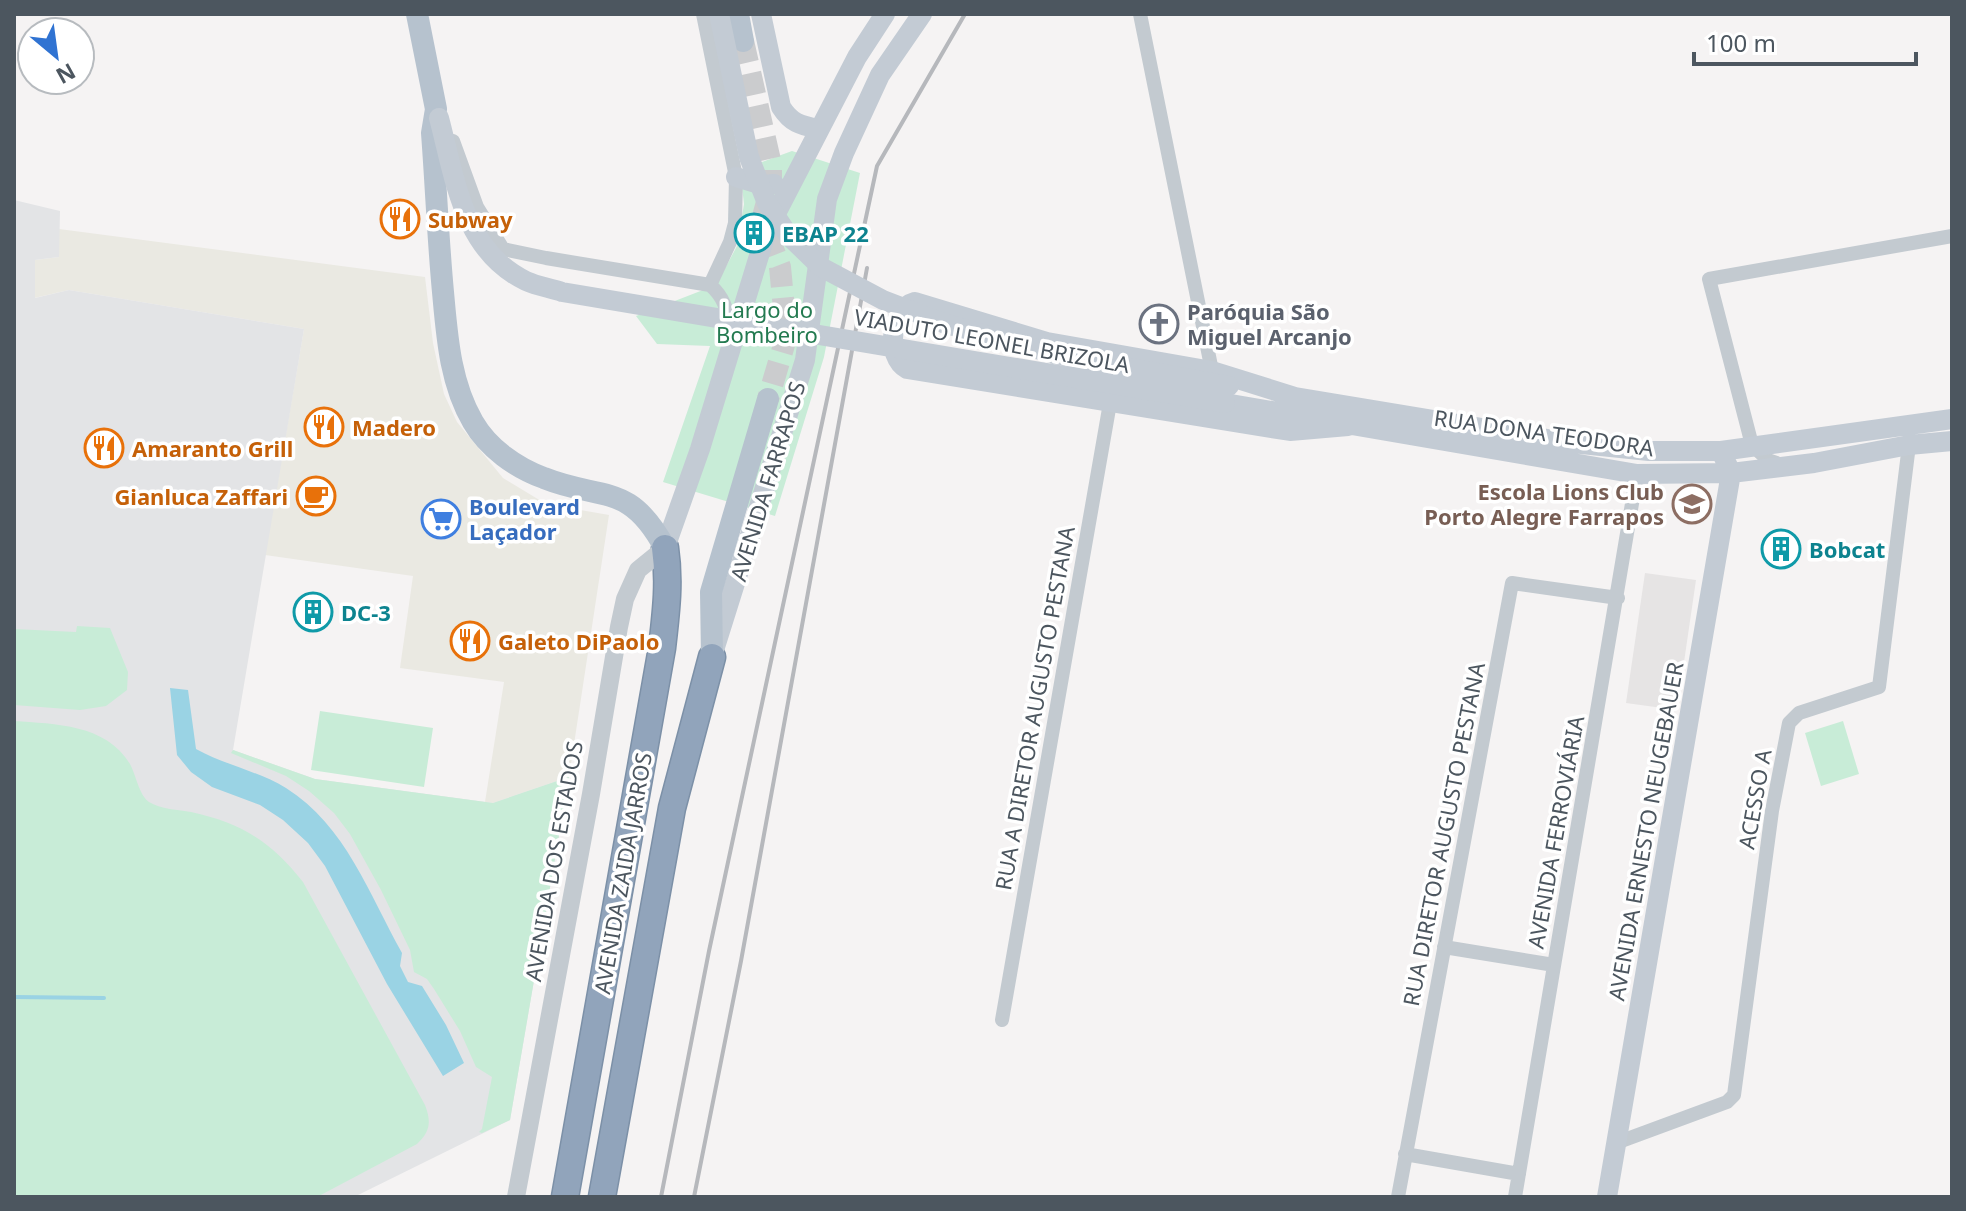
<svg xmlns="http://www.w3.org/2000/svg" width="1966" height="1211" font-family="'Noto Sans',sans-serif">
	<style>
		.commercial { fill: #eae9e2 }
		.education { fill: #e6e4e4 }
		.airport { fill: #e3e4e6 }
		.green { fill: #c8ecd7 }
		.water { fill: #9ad3e4 }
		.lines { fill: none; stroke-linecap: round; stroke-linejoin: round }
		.stream { stroke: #9ad3e4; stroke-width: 4 }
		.primary-tunnel { stroke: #cbccce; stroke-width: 22; stroke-dasharray: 22 11; stroke-linecap: butt }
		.motorway-casing { stroke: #7c90a7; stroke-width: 29 }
		.minor { stroke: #c3cad0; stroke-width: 14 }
		.tertiary { stroke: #c3cad0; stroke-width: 18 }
		.secondary { stroke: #c3cbd4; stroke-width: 20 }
		.primary { stroke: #b6c2ce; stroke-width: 22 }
		.motorway { stroke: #91a4bb; stroke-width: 26 }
		.rail { stroke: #b6b8bc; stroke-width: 4 }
		.secondary-bridge { stroke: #c3cbd4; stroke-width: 20 }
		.labels { text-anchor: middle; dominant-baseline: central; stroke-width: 7; stroke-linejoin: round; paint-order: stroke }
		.food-label { font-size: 22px; font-weight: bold; fill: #c56008; stroke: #fff; text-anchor: start }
		.culture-label { font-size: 22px; font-weight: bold; fill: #0d838f; stroke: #fff; text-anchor: start }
		.park-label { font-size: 22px; fill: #237a50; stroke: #fff }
		.worship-label { font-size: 22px; font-weight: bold; fill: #5b616d; stroke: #fff; text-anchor: start }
		.street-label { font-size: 22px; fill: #4c565f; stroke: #fff }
		.education-label { font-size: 22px; font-weight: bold; fill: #785e54; stroke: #fff; text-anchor: end }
		.shop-label { font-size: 22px; font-weight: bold; fill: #366cbe; stroke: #fff; text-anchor: start }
	</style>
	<rect width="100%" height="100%" fill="#f5f3f3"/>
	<!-- commercial -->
	<path class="commercial" d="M59,229l366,48 8,66 11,51 13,28 46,56 43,26 63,11 -40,262 -76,26 -8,-1 19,-120 -104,-14 13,-92 -148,-21 39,-226 -235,-39 -35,8 1,-38 24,-3z"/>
	<!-- education -->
	<path class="education" d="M1645,573l51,7 -19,130 -51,-7z"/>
	<!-- airport -->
	<path class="airport" d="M14,200l46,11 -1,46 -24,3v38l34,-8 235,39 -71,421 82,29 178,24 76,-26 -59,343 -156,77h-340z"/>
	<!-- green -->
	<path class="green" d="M792,151l68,22 -36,184 -49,159 -112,-34 47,-136 -53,-2 -21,-28 80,-31 21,-39 7,-42 -4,-34z
		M77,626l33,2 18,44 -1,18 -21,16 -26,4 -66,-5v-76l62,3z
		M320,711l113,17 -9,59 -113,-17z
		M14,721c41,3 92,3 116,43 6,11 9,31 19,38 11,7 30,8 42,10 50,11 80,29 112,70l122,223c6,16 6,26 -8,39l-100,53h-303z
		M1843,721l16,53 -38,12 -16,-53z
		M233,750l82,29 178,24 76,-26 -59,343 -28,13 -3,-1 3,-3 10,-52 -16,-10 -16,-36 -26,-42 -7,-10 -13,-7 -4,-22 -29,-60 -31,-56 -16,-21 -25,-22 -23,-15 -55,-23z"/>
	<!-- water -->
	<path class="water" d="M170,688l18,2 8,59c29,16 62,22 90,39 60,38 83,106 116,165l-2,13 8,16 14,4 24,39 18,38 -21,13 -56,-92 -62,-118 -17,-23 -25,-23 -23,-15 -48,-18 -21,-15 -14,-17z"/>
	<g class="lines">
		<!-- stream -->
		<path class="stream" d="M14,997l90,1"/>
		<!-- primary-tunnel -->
		<path class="primary-tunnel" d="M743,41l28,124v23l-7,25v13l16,41 4,42v36l-16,54"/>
		<!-- motorway casing -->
		<g class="motorway-casing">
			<path id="motorway" d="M565,1197l97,-549c4,-35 8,-66 3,-100
				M602,1197l70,-389 40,-151"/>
		</g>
		<!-- minor -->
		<path class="minor" d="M703,14l33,163 -1,46 -5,19 -20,43
			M1140,14l72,357
			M453,141l24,66 26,42 43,9 164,27c14,12 17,24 20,43
			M1782,465l-14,-5 -16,-15 -43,-166 243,-43
			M1444,947l110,18
			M1002,1020l108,-617
			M1616,1143l111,-41 7,-7 38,-284 17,-88 10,-10 80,-26 30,-242
			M1405,1154l114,20
			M1398,1197l114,-614 106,15
			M1515,1197l122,-723"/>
		<!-- tertiary -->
		<path class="tertiary" d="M516,1197l75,-403 28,-167 6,-28 13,-29 27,-22"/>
		<!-- secondary -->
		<path class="secondary" d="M761,14l20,93c10,16 19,18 37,22
			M736,177l26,8 12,-1
			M1283,395l289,48 77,8h72l231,-32
			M1295,397l-83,-26 -165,-29 -132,-40c-25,7 -30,55 -8,67l383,62 58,-5
			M1225,403l412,71 94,-1 83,-10 95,-18 43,-4
			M665,548l35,-99 66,-216 91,-176 28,-43
			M715,647l90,-287 22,-161 17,-46 36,-78 42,-61
			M1607,1197l124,-724 -10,-22"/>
		<!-- primary -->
		<path class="primary" d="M417,14l19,95 -4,24c4,53 6,106 11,159 4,44 7,91 30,130 15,26 43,46 71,56 57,23 85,3 121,70
			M738,14l5,27
			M712,657l-1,-65 57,-193"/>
		<!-- motorway -->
		<use href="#motorway" class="motorway"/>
		<!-- rail -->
		<path class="rail" d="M661,1197l48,-246 168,-785 88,-152
			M694,1197l47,-236 126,-693"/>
		<!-- secondary-bridge -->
		<path class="secondary-bridge" d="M719,14l30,143 18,46 22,33 32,31 62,33 60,23 112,31 174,32
			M439,118c16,60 24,133 87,163 11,5 24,7 36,11l663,111"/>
	</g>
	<!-- icons -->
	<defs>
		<g id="restaurant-ring" transform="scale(2)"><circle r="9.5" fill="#fff" stroke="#e8710a" stroke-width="1.5"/><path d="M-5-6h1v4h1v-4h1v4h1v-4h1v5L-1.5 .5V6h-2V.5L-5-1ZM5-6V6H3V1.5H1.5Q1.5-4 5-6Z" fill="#e8710a"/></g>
		<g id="building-ring" transform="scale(2)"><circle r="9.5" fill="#fff" stroke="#0f9aa8" stroke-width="1.5"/><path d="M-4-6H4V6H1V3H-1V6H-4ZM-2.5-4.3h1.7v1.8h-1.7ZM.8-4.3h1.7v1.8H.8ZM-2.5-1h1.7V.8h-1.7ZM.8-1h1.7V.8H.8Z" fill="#0f9aa8"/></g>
		<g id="church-ring" transform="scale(2)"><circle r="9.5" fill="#fff" stroke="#6b7280" stroke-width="1.5"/><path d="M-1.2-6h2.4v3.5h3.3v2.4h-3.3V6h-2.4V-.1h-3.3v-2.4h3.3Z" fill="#6b7280"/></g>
		<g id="cafe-ring" transform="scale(2)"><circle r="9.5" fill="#fff" stroke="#e8710a" stroke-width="1.5"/><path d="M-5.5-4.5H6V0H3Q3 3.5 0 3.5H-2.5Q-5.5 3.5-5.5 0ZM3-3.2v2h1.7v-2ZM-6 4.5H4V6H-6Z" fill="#e8710a"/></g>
		<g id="school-ring" transform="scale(2)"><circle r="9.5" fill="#fff" stroke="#8d6e63" stroke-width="1.5"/><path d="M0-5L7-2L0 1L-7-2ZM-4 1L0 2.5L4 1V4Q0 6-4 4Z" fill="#8d6e63"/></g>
		<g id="supermarket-ring" transform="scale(2)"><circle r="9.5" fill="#fff" stroke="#3f7fe0" stroke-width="1.5"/><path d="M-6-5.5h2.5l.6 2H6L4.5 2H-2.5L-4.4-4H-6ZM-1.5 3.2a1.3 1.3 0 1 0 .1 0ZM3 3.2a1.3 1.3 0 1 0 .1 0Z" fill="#3f7fe0"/></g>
	</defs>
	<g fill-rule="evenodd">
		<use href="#restaurant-ring" x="400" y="219"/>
		<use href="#building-ring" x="754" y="233"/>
		<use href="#church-ring" x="1159" y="324"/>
		<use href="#restaurant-ring" x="324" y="427"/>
		<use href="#restaurant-ring" x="104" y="448"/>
		<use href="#cafe-ring" x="316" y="496"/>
		<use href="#school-ring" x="1692" y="504"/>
		<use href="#supermarket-ring" x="441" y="519"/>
		<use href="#building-ring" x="1781" y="549"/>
		<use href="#building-ring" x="313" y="612"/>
		<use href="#restaurant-ring" x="470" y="641"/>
	</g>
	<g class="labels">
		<!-- food labels -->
		<g class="food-label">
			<text x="428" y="219">Subway</text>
			<text x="352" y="427">Madero</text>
			<text x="132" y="448">Amaranto Grill</text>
			<text x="288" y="496" text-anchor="end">Gianluca Zaffari</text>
			<text x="498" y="641">Galeto DiPaolo</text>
		</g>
		<!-- culture labels -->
		<g class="culture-label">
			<text x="782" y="233">EBAP 22</text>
			<text x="1809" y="549">Bobcat</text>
			<text x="341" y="612">DC-3</text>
		</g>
		<!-- park labels -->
		<g class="park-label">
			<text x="767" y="309">Largo do<tspan x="767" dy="25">Bombeiro</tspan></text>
		</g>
		<!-- worship labels -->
		<g class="worship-label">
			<text x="1187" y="311">Paróquia São<tspan x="1187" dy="25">Miguel Arcanjo</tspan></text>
		</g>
		<!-- street labels -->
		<g class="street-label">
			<text transform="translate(992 340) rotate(10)">VIADUTO LEONEL BRIZOLA</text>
			<text transform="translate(1544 432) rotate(8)">RUA DONA TEODORA</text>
			<text transform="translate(767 481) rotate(-73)">AVENIDA FARRAPOS</text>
			<text transform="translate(1034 708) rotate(-80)">RUA A DIRETOR AUGUSTO PESTANA</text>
			<text transform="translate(1754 799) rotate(-80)">ACESSO A</text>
			<text transform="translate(1645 831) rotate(-80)">AVENIDA ERNESTO NEUGEBAUER</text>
			<text transform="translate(1555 832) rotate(-80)">AVENIDA FERROVIÁRIA</text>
			<text transform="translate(1443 834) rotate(-79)">RUA DIRETOR AUGUSTO PESTANA</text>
			<text transform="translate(553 861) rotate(-80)">AVENIDA DOS ESTADOS</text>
			<text transform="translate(622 873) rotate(-80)">AVENIDA ZAIDA JARROS</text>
		</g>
		<!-- education labels -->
		<g class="education-label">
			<text x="1664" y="491">Escola Lions Club<tspan x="1664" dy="25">Porto Alegre Farrapos</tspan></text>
		</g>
		<!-- shop labels -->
		<g class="shop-label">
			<text x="469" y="506">Boulevard<tspan x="469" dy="25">Laçador</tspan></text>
		</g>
	</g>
	<!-- border -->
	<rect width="1966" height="1211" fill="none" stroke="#4c565f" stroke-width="32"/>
	<!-- north arrow -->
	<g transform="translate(56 56) rotate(151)"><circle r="38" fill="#ffffff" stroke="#b7bbbf" stroke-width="2"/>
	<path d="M0-6L14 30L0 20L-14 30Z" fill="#3073d2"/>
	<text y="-12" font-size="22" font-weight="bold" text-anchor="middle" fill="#4c565f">N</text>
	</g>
	<!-- scale -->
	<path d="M1694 52v12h222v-12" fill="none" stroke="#4c565f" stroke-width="4"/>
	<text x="1706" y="52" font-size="24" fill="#4c565f" stroke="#ffffff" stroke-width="6" paint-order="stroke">100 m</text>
</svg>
